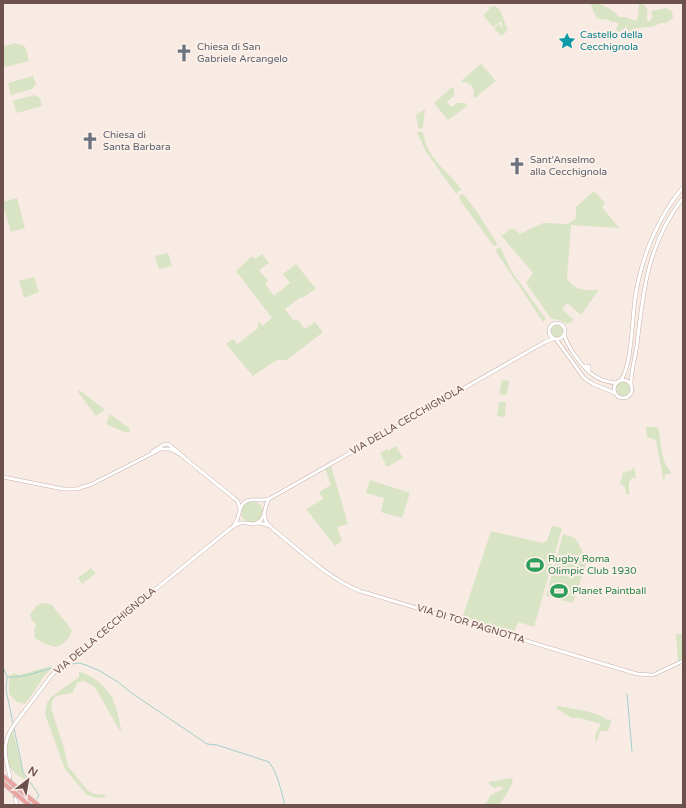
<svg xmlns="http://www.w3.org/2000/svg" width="686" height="808" font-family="'Varela Round',sans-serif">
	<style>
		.green { fill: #d8e4c4 }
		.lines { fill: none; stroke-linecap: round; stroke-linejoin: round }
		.stream { stroke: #a2cfcc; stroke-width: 1 }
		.minor-tunnel { stroke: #d5c4be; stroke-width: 3; stroke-dasharray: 3 1.5; stroke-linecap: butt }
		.minor-casing { stroke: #c7b2ac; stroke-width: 4 }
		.highway-casing { stroke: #d3cbca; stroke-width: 5 }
		.minor { stroke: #fff; stroke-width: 3 }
		.highway { stroke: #eba3a2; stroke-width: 4 }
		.labels { text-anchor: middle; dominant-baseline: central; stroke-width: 4; stroke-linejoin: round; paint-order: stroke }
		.culture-label { font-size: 10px; fill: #0d838f; stroke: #fcf0e8; text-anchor: start }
		.worship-label { font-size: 10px; fill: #5b616d; stroke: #fcf0e8; text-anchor: start }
		.street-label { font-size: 10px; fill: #6d514d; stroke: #fcf0e8 }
		.leisure-label { font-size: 10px; fill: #27864d; stroke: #fcf0e8; text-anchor: start }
	</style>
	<rect width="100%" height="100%" fill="#f8ebe3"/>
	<!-- green -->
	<path class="green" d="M590,3c12,0 21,5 29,14h6l11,4 2,-3 1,-15h3c8,7 5,9 5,18h3l3,-5 -2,-3 1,-2 14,-3 6,3 1,7 -7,5h-6c-6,5 -16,4 -23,5 -3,1 -6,3 -9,4l-1,-5 -8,5 -3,-2 2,-6 -2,-2h-4l-5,-3 -5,1 -6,-3z
		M495,6l5,4 8,21h-3l1,1 -5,4 -7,-8 5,-4 4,4 -2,-7 -8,6 -10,-12 7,-6 -1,-1 1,-1z
		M3,41l2,5 10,-3 9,3 2,3 3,12 -23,6v-1l-3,1z
		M481,64l15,17 -21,17 -2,-2c3,-8 -2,-14 -11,-14l-1,-1z
		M33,76l3,8 -4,5 -21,6 -3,-12z
		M452,87l2,1v8l-7,6 5,5 5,-4h8l2,3 -19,14 -14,-17z
		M34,95l6,3 2,8 -25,7 -4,-12z
		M425,109l-2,18 -3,2 -2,-2 -2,-12z
		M417,132h6c4,27 24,38 39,58l-3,1 -3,3 -31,-44z
		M594,191l11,12 -3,4 17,21 -48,-3 -4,53c7,13 17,12 31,12v1l-17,24 -14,-12 -5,6 12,11 -7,4 -7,-4 -8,-1 -2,-2 -24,-34 7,-10 -34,-40 4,2 7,-6h4l6,5 23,-11 25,1 8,-6v-11z
		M461,194l3,1 13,17 20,31 -1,3 -3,-1 -33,-45 -1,-4z
		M17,198l8,30 -14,4 -8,-26v-4z
		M500,247l12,25 34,47 -3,3 -48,-72z
		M168,253l4,13 -13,3 -4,-13z
		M262,254l7,9 -10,7 9,11 -3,3 9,12 16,-13 -7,-9 13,-10 20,25 -14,9 -1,-1 -16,12 9,12 3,-2 8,10 10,-7 8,10 -36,28h-9l-6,3 -19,13 -27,-32 7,-5 4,5 2,-1 19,-15v-7l4,5 10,-8 -36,-47 16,-15 3,3z
		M34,277l5,15 -15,6 -5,-17z
		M551 331a6 6 0 1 1 12 0a6 6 0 1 1-12 0Z
		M502,380l7,1 -2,14 -8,-1z
		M616 389a7 7 0 1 1 14 0a7 7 0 1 1-14 0Z
		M79,390l25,19v1l-8,6 -18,-24z
		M499,402h7l-1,15 -8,-1z
		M110,414l19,14 1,4h-6l-18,-8z
		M646,427h11l2,3c2,15 2,32 13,43l-5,1 -2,1 -1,8 -8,-43 -9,-3z
		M396,446l7,12 -16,9 -7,-14 7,-4 3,4 -1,-3z
		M331,466l17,58 -11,3 5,14 -7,5 -29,-37 17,-10 -4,-7 12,-7 -6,-16z
		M634,467l2,11h-4l-3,4v13l-3,-1 -1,-7 -5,-4 3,-10 9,-3z
		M370,480l40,13 -8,25 -21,-6 3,-14 -18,-5z
		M241 512a11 11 0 1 1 22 0a11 11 0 1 1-22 0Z
		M552,526l10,2 -28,99 -16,-5 -5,13 -51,-16 29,-88 52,12 4,-2z
		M563,534l12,4 7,12 4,14 -13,39 -27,-7z
		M91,568l5,5 -14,11 -4,-6z
		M42,603l9,1 21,26c-2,8 -9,16 -17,17 -2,0 -18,-7 -20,-9l-1,-8 2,-6 -4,-3 -2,-6 6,-9z
		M676,634h7v26l-3,1h-2z
		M51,666c-2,8 -5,7 -9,13 -5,9 -11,17 -17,25l-8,-2 -8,-8v-18l5,-3 5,2z
		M79,672c16,4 24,13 34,26 -1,3 1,5 3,9 3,8 3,17 6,25l-4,-4 -23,-41 -11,-6 -6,1 -6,11 -16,3 -4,5 -1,7 13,40 4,18 19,24 7,4 14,1 -6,3 -9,-1 -7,-3 -21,-25 -20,-55 2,-11 4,-6 28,-20z
		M559,706c17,4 34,4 49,14l4,-1 -4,12h-8l-4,12 -1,-8 6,-11 -22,-6h-7l-16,-10z
		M13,731l10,42 4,8c-4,-2 -11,-7 -15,-11 -7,-7 -7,-34 1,-39z
		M511,778l2,3 -5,11 -9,13h-15c4,-3 4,-6 6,-9 4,-4 10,-4 13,-8l-2,-2 -7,2 -5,-4v-2z"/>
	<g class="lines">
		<!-- stream -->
		<path class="stream" d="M65,665l14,-2 7,2 14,6 18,11 15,12 74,50 10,1 52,17c9,12 12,29 16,43
			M3,667l4,10 -1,13 7,33
			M7,677c16,2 34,-7 50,-10
			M627,694l5,57
			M14,728l9,44 16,23 -2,4"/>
		<!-- minor-tunnel -->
		<path class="minor-tunnel" d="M10,777l5,22"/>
		<!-- minor casing -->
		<g class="minor-casing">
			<path id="minor" d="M549 331a8 8 0 1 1 16 0a8 8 0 1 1-16 0Z
				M564,334c2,8 6,14 10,20 11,16 22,28 43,29
				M556,339l28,39 9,6 22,9
				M583,366h6v6
				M621,380c11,-16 11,-60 14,-81 6,-41 22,-80 48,-112
				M614 389a9 9 0 1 1 18 0a9 9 0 1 1-18 0Z
				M631,384c0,-13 4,-26 6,-39 6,-55 11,-102 46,-147
				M152,452l11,-7 5,-1 4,3 15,13 47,38 4,4 2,7
				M3,477l60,12h14l15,-5 69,-35h9l11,6
				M264,513l2,9 7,7c26,21 56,50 87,62l277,83 16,1 30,-14
				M257,523l7,1 4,2
				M234,525c7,-7 3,-23 16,-25 6,-1 12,1 19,-1l276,-157 8,-3
				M10,777c-5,-20 -9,-34 4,-52l37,-49 10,-10 170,-138c3,-2 6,-4 9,-5 8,-2 14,5 21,-3 5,-6 3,-14 8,-21
				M15,799l2,6"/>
		</g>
		<!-- highway casing -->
		<g class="highway-casing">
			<path id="highway" d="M3,776l35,29
				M3,783l26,22"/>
		</g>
		<!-- minor -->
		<use href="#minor" class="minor"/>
		<!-- highway -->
		<use href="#highway" class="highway"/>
	</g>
	<!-- icons -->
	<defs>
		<g id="sight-bare" transform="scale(1.38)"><path d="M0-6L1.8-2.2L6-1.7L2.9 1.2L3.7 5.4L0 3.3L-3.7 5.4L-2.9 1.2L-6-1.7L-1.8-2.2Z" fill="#0f9aa8" stroke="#fcf0e8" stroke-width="2.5" paint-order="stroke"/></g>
		<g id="church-bare" transform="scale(1.38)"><path d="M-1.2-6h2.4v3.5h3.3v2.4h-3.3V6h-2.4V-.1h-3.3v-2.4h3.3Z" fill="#6b7280" stroke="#fcf0e8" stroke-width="2.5" paint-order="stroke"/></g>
		<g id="stadium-bare" transform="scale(1.38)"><path d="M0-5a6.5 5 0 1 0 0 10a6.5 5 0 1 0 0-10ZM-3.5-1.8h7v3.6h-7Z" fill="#2e9e5b" stroke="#fcf0e8" stroke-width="2.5" paint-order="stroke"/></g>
	</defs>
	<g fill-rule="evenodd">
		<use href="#sight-bare" x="567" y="41"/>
		<use href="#church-bare" x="184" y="53"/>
		<use href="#church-bare" x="90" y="141"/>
		<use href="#church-bare" x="517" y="166"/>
		<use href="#stadium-bare" x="535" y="565"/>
		<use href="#stadium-bare" x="559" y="591"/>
	</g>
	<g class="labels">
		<!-- culture labels -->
		<g class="culture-label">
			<text x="580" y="35">Castello della<tspan x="580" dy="12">Cecchignola</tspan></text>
		</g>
		<!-- worship labels -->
		<g class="worship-label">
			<text x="197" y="47">Chiesa di San<tspan x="197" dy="12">Gabriele Arcangelo</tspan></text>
			<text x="103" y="135">Chiesa di<tspan x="103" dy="12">Santa Barbara</tspan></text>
			<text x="530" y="160">Sant’Anselmo<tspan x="530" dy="12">alla Cecchignola</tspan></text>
		</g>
		<!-- street labels -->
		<g class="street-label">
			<text transform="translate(407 420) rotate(-30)">VIA DELLA CECCHIGNOLA</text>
			<text transform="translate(471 624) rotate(17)">VIA DI TOR PAGNOTTA</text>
			<text transform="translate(105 631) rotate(-40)">VIA DELLA CECCHIGNOLA</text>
		</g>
		<!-- leisure labels -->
		<g class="leisure-label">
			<text x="548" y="559">Rugby Roma<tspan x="548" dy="12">Olimpic Club 1930</tspan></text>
			<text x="572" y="591">Planet Paintball</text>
		</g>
	</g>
	<!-- border -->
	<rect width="686" height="808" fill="none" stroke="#6d514d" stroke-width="8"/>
	<!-- north arrow -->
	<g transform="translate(28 780) rotate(31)" stroke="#fcf0e8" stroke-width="3" paint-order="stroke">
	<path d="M0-3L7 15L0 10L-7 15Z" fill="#6d514d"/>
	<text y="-6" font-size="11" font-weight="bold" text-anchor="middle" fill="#6d514d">N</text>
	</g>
</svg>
